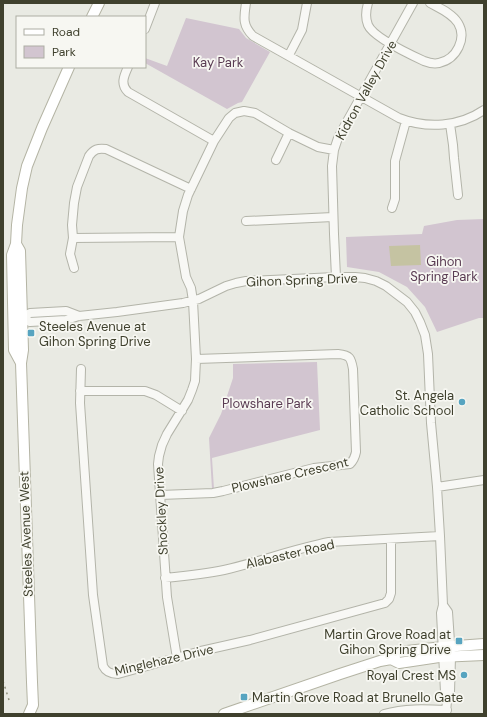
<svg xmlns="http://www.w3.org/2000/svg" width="487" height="717" font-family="'DM Sans',sans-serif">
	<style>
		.green { fill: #d2c5d0 }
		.water { fill: #c5c3a2 }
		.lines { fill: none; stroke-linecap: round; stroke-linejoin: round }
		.minor-casing { stroke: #b3b4a9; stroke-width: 10 }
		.major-casing { stroke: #b4b4a4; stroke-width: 12 }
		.minor { stroke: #f8f8f5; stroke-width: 8 }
		.major { stroke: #fff; stroke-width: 10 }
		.rail { stroke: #91917e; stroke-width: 1.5; stroke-dasharray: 2 4; stroke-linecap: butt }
		.poi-dot { fill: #57a4c0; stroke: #f7f7f2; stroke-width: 1.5 }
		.labels { text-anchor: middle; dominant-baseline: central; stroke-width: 3.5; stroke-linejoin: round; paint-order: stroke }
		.park-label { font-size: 13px; fill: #5a3c53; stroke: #f7f7f2 }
		.street-label { font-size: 13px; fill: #3f402d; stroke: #f7f7f2 }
		.poi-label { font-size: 13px; fill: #3f402d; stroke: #f7f7f2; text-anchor: end }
	</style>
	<rect width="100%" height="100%" fill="#e9eae3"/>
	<!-- green -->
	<path class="green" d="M186,18l53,11 7,9 24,14 -28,50 -4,1 -11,6 -82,-46v-5l22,8z
		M484,219v99h-5l-42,14 -12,-25 -18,-20 -28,-15 -32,-5 -1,-30 76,-3 2,-8 33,-6z
		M317,362l3,68 -108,28 2,31h-2l-3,-51 12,-24 12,-36v-14z"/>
	<!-- water -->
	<path class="water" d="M420,245l1,20 -30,1 -2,-20z"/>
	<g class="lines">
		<!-- minor casing -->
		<g class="minor-casing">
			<path id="minor" d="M246,3c-2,14 -4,22 7,33l146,82c28,11 60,9 85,-8
				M368,3c-2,7 -3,15 0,22 5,12 43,30 56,36 5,2 10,3 15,2 18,-4 28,-25 19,-40 -6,-10 -19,-15 -28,-20
				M145,29l10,-26
				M289,55l13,-25 5,-27
				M128,67c-4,9 -8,17 0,25l86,49
				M450,124l3,21 1,13 4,37
				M276,160l13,-27
				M392,208l3,-9v-38l11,-40
				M246,221l87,-4
				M73,238l106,-1
				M74,268l-4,-14 3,-16 -1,-13 2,-22 3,-16 12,-31c5,-7 9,-8 17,-7l85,40
				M336,277l-2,-43 -2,-68 2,-16 4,-12 7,-13 68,-122
				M18,317h4l8,5 36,-2 13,-4 38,-4 66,-9 16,-4 27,-13 10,-3 10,-2 90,-4h19l10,1 11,3 10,5 21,16 8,10 5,10 5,13 3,19 3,69 6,64 3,49 3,69 -2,8 4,79 2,8
				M22,317l8,-4 36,-2 13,5
				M81,369l-1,34 13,192 10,71c3,6 7,8 15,8l83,-23 49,-11 135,-37 4,-4 2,-6v-54
				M80,391h65l11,4 26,16
				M437,487l47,-7
				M160,495l53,-2 10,-2 91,-23 36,-4c4,-4 5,-7 6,-12l-3,-83c-2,-11 -3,-14 -15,-15l-142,5
				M165,578c20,-2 40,-4 59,-8 35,-8 70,-21 105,-28l111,-6
				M443,605l5,7 3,45 -1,35 -3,8 -1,14
				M177,658l-10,-61 -9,-133 1,-8 3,-11 5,-11 21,-34 4,-10 3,-9 1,-22 -3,-58 -2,-13 -5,-11 -7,-40 4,-26 5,-16 26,-54 15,-23 6,-5 9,-2 11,2 34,20 29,14 16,3
				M384,714c21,-6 41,-5 63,-4"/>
		</g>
		<!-- major casing -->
		<g class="major-casing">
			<path id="major" d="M92,17l7,-14
				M16,244l4,7 3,99 -2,13 11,319 1,23 -4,9
				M21,363l-7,-13 -2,-95 4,-11 1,-19 5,-37 5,-22 15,-38 27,-61
				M391,659l8,4 40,-6 45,-2
				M224,714l116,-40 40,-13 11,-2 7,-7 45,-5 41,-3"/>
		</g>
		<!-- minor -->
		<use href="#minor" class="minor"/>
		<!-- major -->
		<use href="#major" class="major"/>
		<!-- rail -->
		<path class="rail" d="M3,681l6,19"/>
	</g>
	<!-- markers -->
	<g class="poi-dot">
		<rect x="27" y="329" width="8" height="8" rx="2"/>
		<circle cx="462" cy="402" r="4"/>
		<rect x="455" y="637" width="8" height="8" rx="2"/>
		<circle cx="464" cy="675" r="4"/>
		<rect x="240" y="693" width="8" height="8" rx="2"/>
	</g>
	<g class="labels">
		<!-- park labels -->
		<g class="park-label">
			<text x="218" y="62">Kay Park</text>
			<text x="444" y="261">Gihon<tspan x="444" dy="15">Spring Park</tspan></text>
			<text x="267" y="403">Plowshare Park</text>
		</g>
		<!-- street labels -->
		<g class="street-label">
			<text transform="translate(366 90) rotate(-61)">Kidron Valley Drive</text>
			<text transform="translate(302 280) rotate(-2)">Gihon Spring Drive</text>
			<text transform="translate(290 475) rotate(-13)">Plowshare Crescent</text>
			<text transform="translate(161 511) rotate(-93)">Shockley Drive</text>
			<text transform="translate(26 534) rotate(-92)">Steeles Avenue West</text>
			<text transform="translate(290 554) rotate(-13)">Alabaster Road</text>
			<text transform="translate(164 660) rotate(-13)">Minglehaze Drive</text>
		</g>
		<!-- poi labels -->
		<g class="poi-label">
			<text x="39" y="326" text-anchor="start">Steeles Avenue at<tspan x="39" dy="15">Gihon Spring Drive</tspan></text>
			<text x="454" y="395">St. Angela<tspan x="454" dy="15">Catholic School</tspan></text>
			<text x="451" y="634">Martin Grove Road at<tspan x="451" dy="15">Gihon Spring Drive</tspan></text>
			<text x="456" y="675">Royal Crest MS</text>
			<text x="252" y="697" text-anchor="start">Martin Grove Road at Brunello Gate</text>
		</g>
	</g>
	<!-- border -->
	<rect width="487" height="717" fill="none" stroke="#3f402d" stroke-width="8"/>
	<!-- legend -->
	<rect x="16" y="16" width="130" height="52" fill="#f7f7f2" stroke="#adaea3"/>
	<rect x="24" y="29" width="20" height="6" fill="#ffffff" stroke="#adaea3"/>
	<text x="52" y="36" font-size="12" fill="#3f402d">Road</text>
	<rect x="24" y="46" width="20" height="12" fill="#d2c5d0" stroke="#adaea3"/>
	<text x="52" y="56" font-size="12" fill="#3f402d">Park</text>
</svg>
